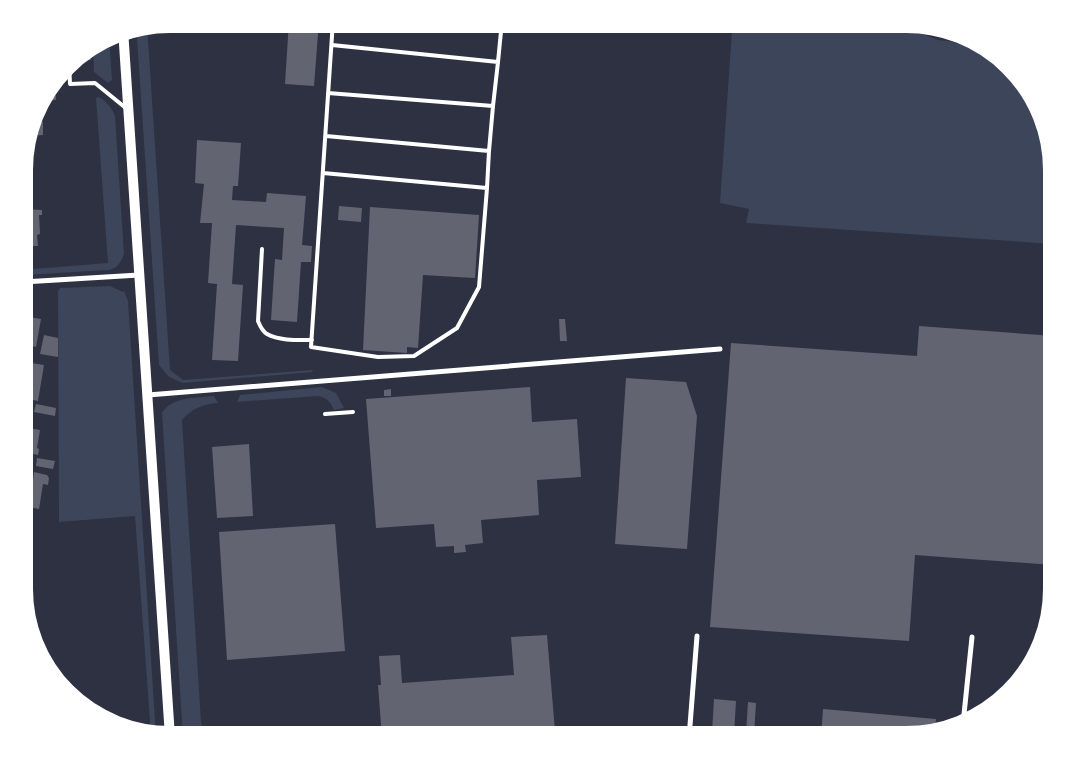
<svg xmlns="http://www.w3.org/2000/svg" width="1076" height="759" font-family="'Public Sans',sans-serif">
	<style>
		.green { fill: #3c4559 }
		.building { fill: #626471 }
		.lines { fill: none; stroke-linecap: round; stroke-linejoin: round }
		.path { stroke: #fff; stroke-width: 2.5 }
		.service { stroke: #fff; stroke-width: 4 }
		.minor { stroke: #fff; stroke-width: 5 }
		.secondary { stroke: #fff; stroke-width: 10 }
		.rim { fill: none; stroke: #fff; stroke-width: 6 }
	</style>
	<rect width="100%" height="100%" fill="#2d3142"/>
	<!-- green -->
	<path class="green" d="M689,21l201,1 48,18 46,5 13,7 42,52 15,56v84l-308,-21 3,-14 -29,-6 12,-172z
		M907,22c17,0 40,3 54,11l-37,-5z
		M147,25l23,345 13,10 130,-10 -1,2 -129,11 -14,-6 -10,-12 -22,-327 1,-12z
		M109,37l3,43 -4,3 -14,-11 -1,-26z
		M98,97c7,2 14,11 17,19l9,138c-3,8 -6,14 -15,16l-84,5v-4l8,-2 75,-6 -12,-165z
		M110,286l13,6 1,-1 4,10 28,435 -5,-1 -16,-219 -76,6 -1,-231 2,-3z
		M322,387l14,6 8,15 -10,2c-4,-9 -7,-12 -16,-14l-81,6 3,-7z
		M214,396l4,7c-15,1 -25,5 -36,17l19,302 3,15h-21l-21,-324c10,-17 35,-15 52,-17z"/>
	<!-- building -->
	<path class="building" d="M289,21h30l-5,65 -29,-2z
		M90,47l1,13 -22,2 3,-4z
		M55,79l1,21 -17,1 2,-5z
		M32,122h11v13l-16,1z
		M197,140l44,3 -3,43h-5l-1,14 34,2 1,-9 39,3 -4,49 10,1 -1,16h-10l-4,60 -26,-2 4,-61 7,1 2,-32 -48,-3 -4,59 11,1 -5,76 -26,-1 5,-76 -9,-1 4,-60h-12l4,-39 -9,-1z
		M339,206l23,2 -1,14 -23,-2z
		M370,207l109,8 -4,63 -52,-3 -5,73 -11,-1v6l-44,-3z
		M23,209l19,1v5h-3l1,19 -3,1 1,11h-15v-21h4v-11l-4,-1z
		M23,316l18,3 -5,28 -13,-3z
		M559,319h6l2,22h-7z
		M919,326l135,10v229l-139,-10 -6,86 -199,-14 21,-284 186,13z
		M44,335l14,3v19l-18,-3z
		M31,363l13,2 -6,36 -15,-3v-28l7,1z
		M626,378l60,4 11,34 -10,133 -72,-5z
		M530,387l2,35 45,-3 4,58 -44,3 2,35 -58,5 2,23 -18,2 1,7 -12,1v-7l-18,1 -2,-23 -58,4 -10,-129z
		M391,389v7h-7v-6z
		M36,404l20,4 -1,8 -21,-4z
		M23,427l17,3 -3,18 2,1 -1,6 -15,-3z
		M249,444l4,72 -36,2 -5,-71z
		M37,458l18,3 -2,8 -17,-3z
		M34,472l13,3 2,3 -1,7 -5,-1 -4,25 -16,-3v-28l10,2z
		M335,524l10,127 -118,9 -8,-128z
		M547,635l8,96 -84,7h-89l-4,-53h3l-2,-29 21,-1 2,28 112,-8 -3,-38z
		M714,699l22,2 -2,33 -22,-1z
		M748,702l8,1 -2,32 -8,-1z
		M823,709l113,10 -1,12 -29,7h-85z"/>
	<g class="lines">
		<!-- path -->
		<path class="path" d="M898,22c25,10 49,16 76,18"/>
		<!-- service -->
		<path class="service" d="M332,45l166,17 -5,44
			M69,62l1,22 25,-1 32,26
			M498,62l4,-41
			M328,93l165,13 -4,45
			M326,136l163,15 -2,37
			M323,173l164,15 -8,99 -22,41 -43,28 -36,1 -67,-10c7,-109 15,-217 22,-326
			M262,249l-4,72c2,5 4,10 9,13 12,7 32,6 45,6
			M325,414l28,-2"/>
		<!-- minor -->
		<path class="minor" d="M23,282l116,-7
			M148,395l572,-46
			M963,724l9,-87
			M689,738l8,-102"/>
		<!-- secondary -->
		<path class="secondary" d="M123,29l47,708"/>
	</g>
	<!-- crop -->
	<path d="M0 0H1076V759H0ZM170 30H906A140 140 0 0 1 1046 170V589A140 140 0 0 1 906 729H170A140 140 0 0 1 30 589V170A140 140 0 0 1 170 30Z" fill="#fff" fill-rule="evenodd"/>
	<path class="rim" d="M170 30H906A140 140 0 0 1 1046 170V589A140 140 0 0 1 906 729H170A140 140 0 0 1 30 589V170A140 140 0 0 1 170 30Z"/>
</svg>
